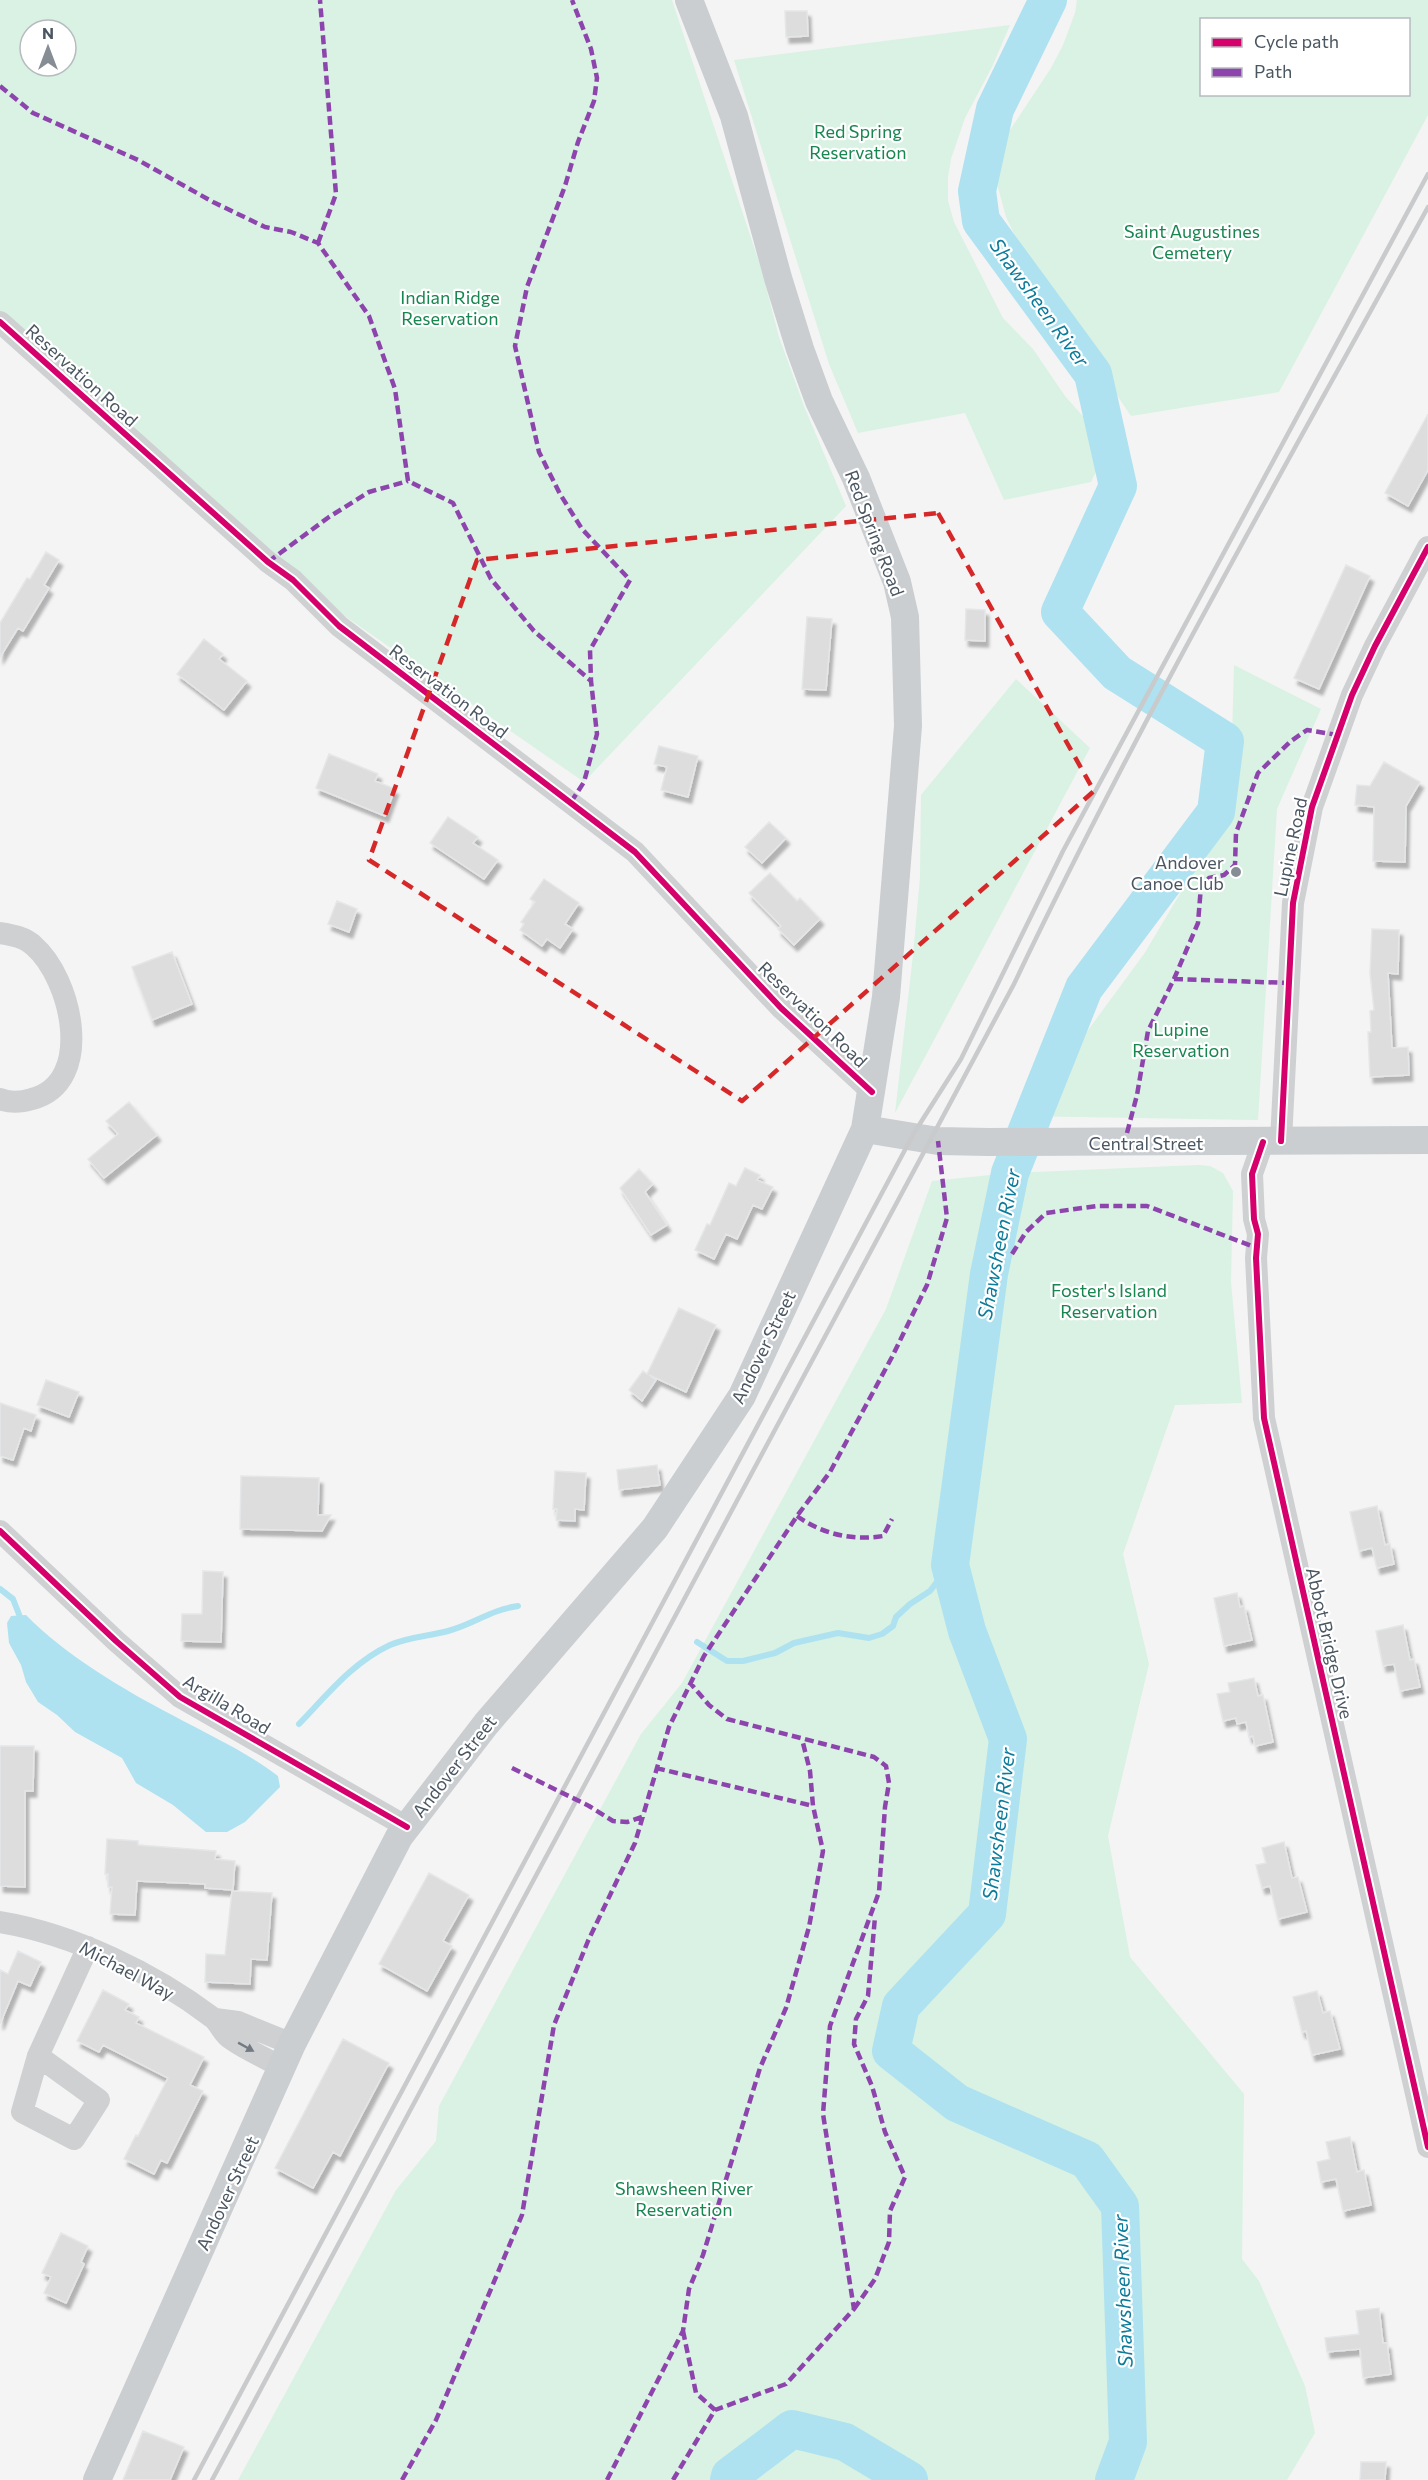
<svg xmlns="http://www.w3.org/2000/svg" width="1428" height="2480" font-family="Commissioner,sans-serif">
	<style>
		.green { fill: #d9f2e3; fill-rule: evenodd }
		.water { fill: #aee2f0 }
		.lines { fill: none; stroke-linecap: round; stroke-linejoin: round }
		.stream { stroke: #aee2f0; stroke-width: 6 }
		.river { stroke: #aee2f0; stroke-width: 38 }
		.building { fill: #ddddde; stroke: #e5e6e7; stroke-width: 1.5; filter: url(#shadow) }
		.minor { stroke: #ced0d2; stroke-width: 22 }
		.major { stroke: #caced1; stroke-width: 28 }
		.rail { stroke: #c9cacc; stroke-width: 4.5 }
		.quiet { stroke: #8e44ad; stroke-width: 4.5; stroke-dasharray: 9 4.5; stroke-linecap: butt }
		.cycleway-casing { stroke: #fff; stroke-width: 10 }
		.cycleway { stroke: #d6006c; stroke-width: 6 }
		.oneway { fill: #727b83 }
		.marked { fill: none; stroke: #d62828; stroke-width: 4.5; stroke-dasharray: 12 8; stroke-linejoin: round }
		.poi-dot { fill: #868d94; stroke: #fff; stroke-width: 2 }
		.labels { text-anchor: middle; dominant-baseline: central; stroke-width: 4.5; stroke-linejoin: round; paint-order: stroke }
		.park-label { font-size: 18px; fill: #17864f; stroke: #fff }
		.street-label { font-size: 18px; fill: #4a5661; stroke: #fff }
		.poi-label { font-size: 18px; fill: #4a5661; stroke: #fff; text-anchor: end }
		.water-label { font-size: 20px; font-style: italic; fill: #0c7c9b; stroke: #fff }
	</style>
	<defs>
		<filter id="shadow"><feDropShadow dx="3.5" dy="6" stdDeviation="1.5" flood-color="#0004"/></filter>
	</defs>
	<rect width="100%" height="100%" fill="#f4f4f4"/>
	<!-- green -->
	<path class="green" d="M0,0h672l89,268 18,69 25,69 42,100 -262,276 -291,-202 -293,-260zM30,30h36v36h-36z
		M1077,0h351v115l-149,277 -148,24 -77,-113 -38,-65 -10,-21 -10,-37 1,-14 11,-33 43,-65 12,-23 12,-32zM1202,20h206v74h-206z
		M1010,25l-18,42 -27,51 -14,41 -3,18v24l6,21 49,96 30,31 32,47 23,26 14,23 2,10 -13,27 -87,18 -39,-87 -107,20 -29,-69 -95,-304z
		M1234,665l87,44 -44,100 -19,311 -239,-4 64,-79 61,-83 86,-144z
		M1016,679l74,69 -195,365 18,-158 7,-78 1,-82z
		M1198,1165l12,1 13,7 10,18 -2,91 11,121 -67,2 -52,149 26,110 -41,172 22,121 114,137 -2,165 17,22 46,105 10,47 -28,47h-1049l158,-290 40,-49 3,-35 202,-372 41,-51 204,-374 46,-128 78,-8z"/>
	<!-- water -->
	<path class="water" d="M26,1615c39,40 98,75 148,101 35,19 73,36 104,60l2,11 -35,35 -18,10h-21l-33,-27 -37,-22 -14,-25 -47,-26 -18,-17 -19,-13 -12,-20 -5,-17 -12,-22 -2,-20 4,-7z"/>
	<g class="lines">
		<!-- stream -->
		<path class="stream" d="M0,1589l13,10 9,23
			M697,1642l30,19h16l32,-8 19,-10 44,-10 31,5 13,-4 11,-8 3,-9 14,-13 20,-13 20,-26
			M299,1724c28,-29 54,-62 91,-79 18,-8 39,-9 58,-14 26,-7 42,-21 70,-25"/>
		<!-- river -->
		<path class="river" d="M1048,0l-53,109 -18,82 4,30 112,153 25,112 -58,126 57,61 108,68 -9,71 -132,176 -74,185 -21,101 -39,291 17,66 41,108 -21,175 -86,92 -10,45 66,52 130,57 33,46 8,236 -14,38
			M729,2480l1,-4 62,-47 53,13 64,38"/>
	</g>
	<!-- building -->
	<path class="building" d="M785,11h22l1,25 -22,1z
		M1428,414v56l-20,36 -23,-13z
		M46,552l13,8 -15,25 5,3 -26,43 -5,-3 -18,29v-34l27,-45 3,1z
		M1346,565l24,11 -51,113 -25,-11z
		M966,609l19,1v31l-20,-1z
		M807,617l25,2 -6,71 -24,-1z
		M204,639l19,15 -4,5 28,22 -23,29 -47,-36z
		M659,746l39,10 -10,41 -27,-7 6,-23 -13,-3z
		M329,754l49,20 -3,7 20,8 -10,27 -69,-28z
		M1384,762l36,20 -14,24 -1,56 -32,-1 1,-54 -19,-2 2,-20 13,1z
		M448,817l30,20 -5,6 25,17 -14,19 -54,-36z
		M769,822l17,16 -24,25 -17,-16z
		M770,873l27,28 3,-3 20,21 -26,26 -16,-16 3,-3 -32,-33z
		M544,879l35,24 -14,21 8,5 -13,19 -13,-9 -5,7 -22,-16 4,-6 -3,-2 14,-20 -5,-3z
		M337,901l20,8 -8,23 -21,-8z
		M1372,929l27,1 -1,44 -10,-1 4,75 16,-1 1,28 -39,2 -2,-45h3l-1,-21 4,-1 -4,-37z
		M172,952l20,52 -40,16 -20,-53z
		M129,1102l28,33 -53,43 -16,-19 30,-25 -12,-13z
		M745,1168l15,7 -3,5 16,7 -11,22 -9,-4 -16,34 -11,-5 -12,25 -19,-9 12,-26 3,1 19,-42 7,3z
		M639,1169l14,15 -8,8 22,33 -16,10 -31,-47z
		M679,1308l37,17 -30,67 -37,-17 7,5 -14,21 -13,-11 14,-19 4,3z
		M46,1380l33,12 -10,25 -32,-12z
		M0,1403l36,12 -5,16 -7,-3 -11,32 -13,-4z
		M657,1465l3,20 -41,5 -2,-20z
		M555,1471l31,2 -2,37 -9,-1v12l-19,-1 1,-11h-4z
		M241,1476l78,2 -1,37h13l-9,16 -82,-2z
		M1377,1506l8,39 5,-1 4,20 -17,4 -5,-20 -13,3 -9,-39z
		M203,1571l20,1 -2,70 -40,-1 1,-27h20z
		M1237,1593l3,14 4,-1 8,34 -28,6 -10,-48z
		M1403,1625l7,35 4,-1 6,28 -20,4 -6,-27 -11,2 -7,-35z
		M1254,1678l4,18 5,-1 10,47 -18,4 -2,-10 -4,1 -3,-15 -9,2 -1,-6 -13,3 -6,-27 13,-2 -2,-9z
		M0,1746h34l-1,45h-8v96l-25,-1z
		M107,1839l31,2v4l78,6 -1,8 20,2 -2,29 -28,-2v-4l-68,-3 -2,34 -25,-1 2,-27h-4v-13h-3z
		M1284,1842l8,36 6,-1 9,35 -29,7 -8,-33 -8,2 -6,-23 10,-2 -4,-15z
		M429,1873l40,22 -26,46 9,5 -25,45 -48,-27z
		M232,1891l40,2 -5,67 -16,-1 -1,25 -45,-2 1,-28 19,1z
		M18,1951l23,11 -11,24 -12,-5 -18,43v-54l8,4z
		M103,1990l26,14 -4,6 14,7 -3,6 68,34 -14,28 13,6 -36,72 -6,-3 -7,14 -30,-15 12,-24 2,1 30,-58 -65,-33 -4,7 -22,-11z
		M1317,1991l6,22 7,-2 10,38 -28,6 -6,-24 -4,1 -9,-35z
		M343,2039l46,24 -49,93 -7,-4 -20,36 -38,-20z
		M1350,2137l7,35 7,-2 7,35 -28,6 -7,-32 -15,3 -4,-20 13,-3 -4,-17z
		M61,2233l27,13 -7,16 3,2 -18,39 -22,-10 7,-16 -9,-4z
		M1379,2308l4,35h4l4,31 -28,4 -3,-29 -33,3 -2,-14 34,-4 -3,-23z
		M143,2431l41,16 -14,33h-47z
		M1361,2462h25l-1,18h-25z"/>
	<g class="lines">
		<!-- minor -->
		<path class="minor" d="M0,322l268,240 25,18 46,46 296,226 146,156 91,84
			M0,933c12,2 25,4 34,13 37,32 62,136 -2,153 -10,3 -22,4 -32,0
			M1281,1141l12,-238 19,-96 40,-112 23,-49 53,-99
			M1263,1142l-11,32 2,45 4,15 -2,24 8,160 164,729
			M0,1531l116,110 64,56 227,130
			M0,1922c73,12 154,51 213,96 7,6 10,16 18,21 15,11 35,19 52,29
			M215,2019l23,3 54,22
			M38,2056l61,44 -25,39 -52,-27 16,-56 50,-109"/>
		<!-- major -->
		<path class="major" d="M865,1129l73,12 51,1 439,-2
			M97,2480l195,-436 107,-207 87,-113 169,-196 87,-132 123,-267 21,-132 22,-271 -3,-109 -8,-35 -41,-104 -37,-77 -19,-52 -22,-71 -44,-162 -45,-116"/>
		<!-- rail -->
		<path class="rail" d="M194,2480l720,-1347 47,-74 102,-208 365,-677
			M212,2480l802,-1496c126,-265 273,-520 414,-777"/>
		<!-- quiet -->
		<path class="quiet" d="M0,86l33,27 105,47 75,42 52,25 26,5 27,11 51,73 26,73 13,92 45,22 38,76 43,52 57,50
			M318,243l18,-49 -16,-194
			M268,562l61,-45 40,-25 39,-11
			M571,802l13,-20 13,-48 -6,-53 -1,-31 40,-70 -48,-51 -22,-35 -21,-42 -24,-106 12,-59 38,-101 13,-44 16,-41 3,-23 -6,-29 -19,-49
			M1174,979l115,4
			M1127,1133l10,-38 11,-64 26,-52 24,-56 3,-37 8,-8 15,-3 11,-10 1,-32 22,-60 33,-32 16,-11 31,5
			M1012,1254l14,-22 20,-19 51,-7h50l110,42
			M797,1516c25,18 55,25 86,20l9,-17
			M512,1768l77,38 24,15 14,1 15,-5
			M656,1768l157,38
			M854,2309l21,-30 14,-37 1,-31 15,-34 -20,-45 -13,-46 -18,-42 2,-25 12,-23 7,-79
			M683,2331l13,62 19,17
			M402,2480l34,-60 86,-205 32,-190 34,-84 47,-98 34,-116 35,-71 93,-140 33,-44 62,-115 35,-72 20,-67 -9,-77
			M607,2480l76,-149 6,-42 14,-34 57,-187 26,-60 23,-81 14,-76 -10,-45 -3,-35 -8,-32
			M673,2480l42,-70 71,-26 68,-75 -31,-195 7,-88 49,-134 6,-85 4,-24 -3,-17 -12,-9 -147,-38 -18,-14 -18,-21"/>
		<!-- cycleway casing -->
		<g class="cycleway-casing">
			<path id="cycleway" d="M0,322l268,240 25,18 46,46 296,226 146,156 91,84
				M1281,1141l12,-238 19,-96 40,-112 23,-49 53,-99
				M1263,1142l-11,32 2,45 4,15 -2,24 8,160 164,729
				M0,1531l116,110 64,56 227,130"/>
		</g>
		<!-- cycleway -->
		<use href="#cycleway" class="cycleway"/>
	</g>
	<!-- one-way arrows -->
	<defs><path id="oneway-solid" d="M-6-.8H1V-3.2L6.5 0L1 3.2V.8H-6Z" transform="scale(1.5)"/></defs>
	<use class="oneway" href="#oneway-solid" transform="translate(246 2047) rotate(29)"/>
	<!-- marked area -->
	<path class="marked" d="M938,513l156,278 -352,310 -373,-241 108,-300z"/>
	<!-- markers -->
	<circle class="poi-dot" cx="1236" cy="872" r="6"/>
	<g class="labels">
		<!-- park labels -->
		<g class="park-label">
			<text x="858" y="131">Red Spring<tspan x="858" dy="21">Reservation</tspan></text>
			<text x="1192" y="231">Saint Augustines<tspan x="1192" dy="21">Cemetery</tspan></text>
			<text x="450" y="297">Indian Ridge<tspan x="450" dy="21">Reservation</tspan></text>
			<text x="1181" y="1029">Lupine<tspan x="1181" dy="21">Reservation</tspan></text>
			<text x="1109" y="1290">Foster's Island<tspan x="1109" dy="21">Reservation</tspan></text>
			<text x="684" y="2188">Shawsheen River<tspan x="684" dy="21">Reservation</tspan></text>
		</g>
		<!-- street labels -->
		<g class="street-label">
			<text transform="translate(82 375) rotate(42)">Reservation Road</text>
			<text transform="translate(875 533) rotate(69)">Red Spring Road</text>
			<text transform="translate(449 691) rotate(37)">Reservation Road</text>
			<text transform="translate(1290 847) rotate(-78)">Lupine Road</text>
			<text transform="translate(813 1014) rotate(44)">Reservation Road</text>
			<text x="1146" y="1143">Central Street</text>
			<text transform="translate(763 1347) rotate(-64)">Andover Street</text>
			<text transform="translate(1330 1643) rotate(77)">Abbot Bridge Drive</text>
			<text transform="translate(227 1704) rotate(31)">Argilla Road</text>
			<text transform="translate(454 1766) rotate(-52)">Andover Street</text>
			<text transform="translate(127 1970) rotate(28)">Michael Way</text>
			<text transform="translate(227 2193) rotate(-65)">Andover Street</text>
		</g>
		<!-- poi labels -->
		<g class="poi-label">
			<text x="1224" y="862">Andover<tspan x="1224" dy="21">Canoe Club</tspan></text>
		</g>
		<!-- water labels -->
		<g class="water-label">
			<text transform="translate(1040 302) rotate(54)">Shawsheen River</text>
			<text transform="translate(998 1244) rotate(-79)">Shawsheen River</text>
			<text transform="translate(998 1824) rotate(-83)">Shawsheen River</text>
			<text transform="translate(1122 2291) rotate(-92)">Shawsheen River</text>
		</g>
	</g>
	<!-- legend -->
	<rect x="1200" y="18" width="210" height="78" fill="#ffffff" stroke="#b7bbc0" stroke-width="1.5"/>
	<rect x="1212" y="38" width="30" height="9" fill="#d6006c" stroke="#b7bbc0" stroke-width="1.5"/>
	<text x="1254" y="48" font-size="18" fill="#4a5661">Cycle path</text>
	<rect x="1212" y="68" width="30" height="9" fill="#8e44ad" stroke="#b7bbc0" stroke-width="1.5"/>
	<text x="1254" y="78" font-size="18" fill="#4a5661">Path</text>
	<!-- north arrow -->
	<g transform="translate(48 48)"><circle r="28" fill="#ffffff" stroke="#b7bbc0" stroke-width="1.5"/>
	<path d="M0-4.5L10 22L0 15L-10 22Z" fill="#868d94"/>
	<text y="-9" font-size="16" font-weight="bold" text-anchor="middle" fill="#4a5661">N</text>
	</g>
</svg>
